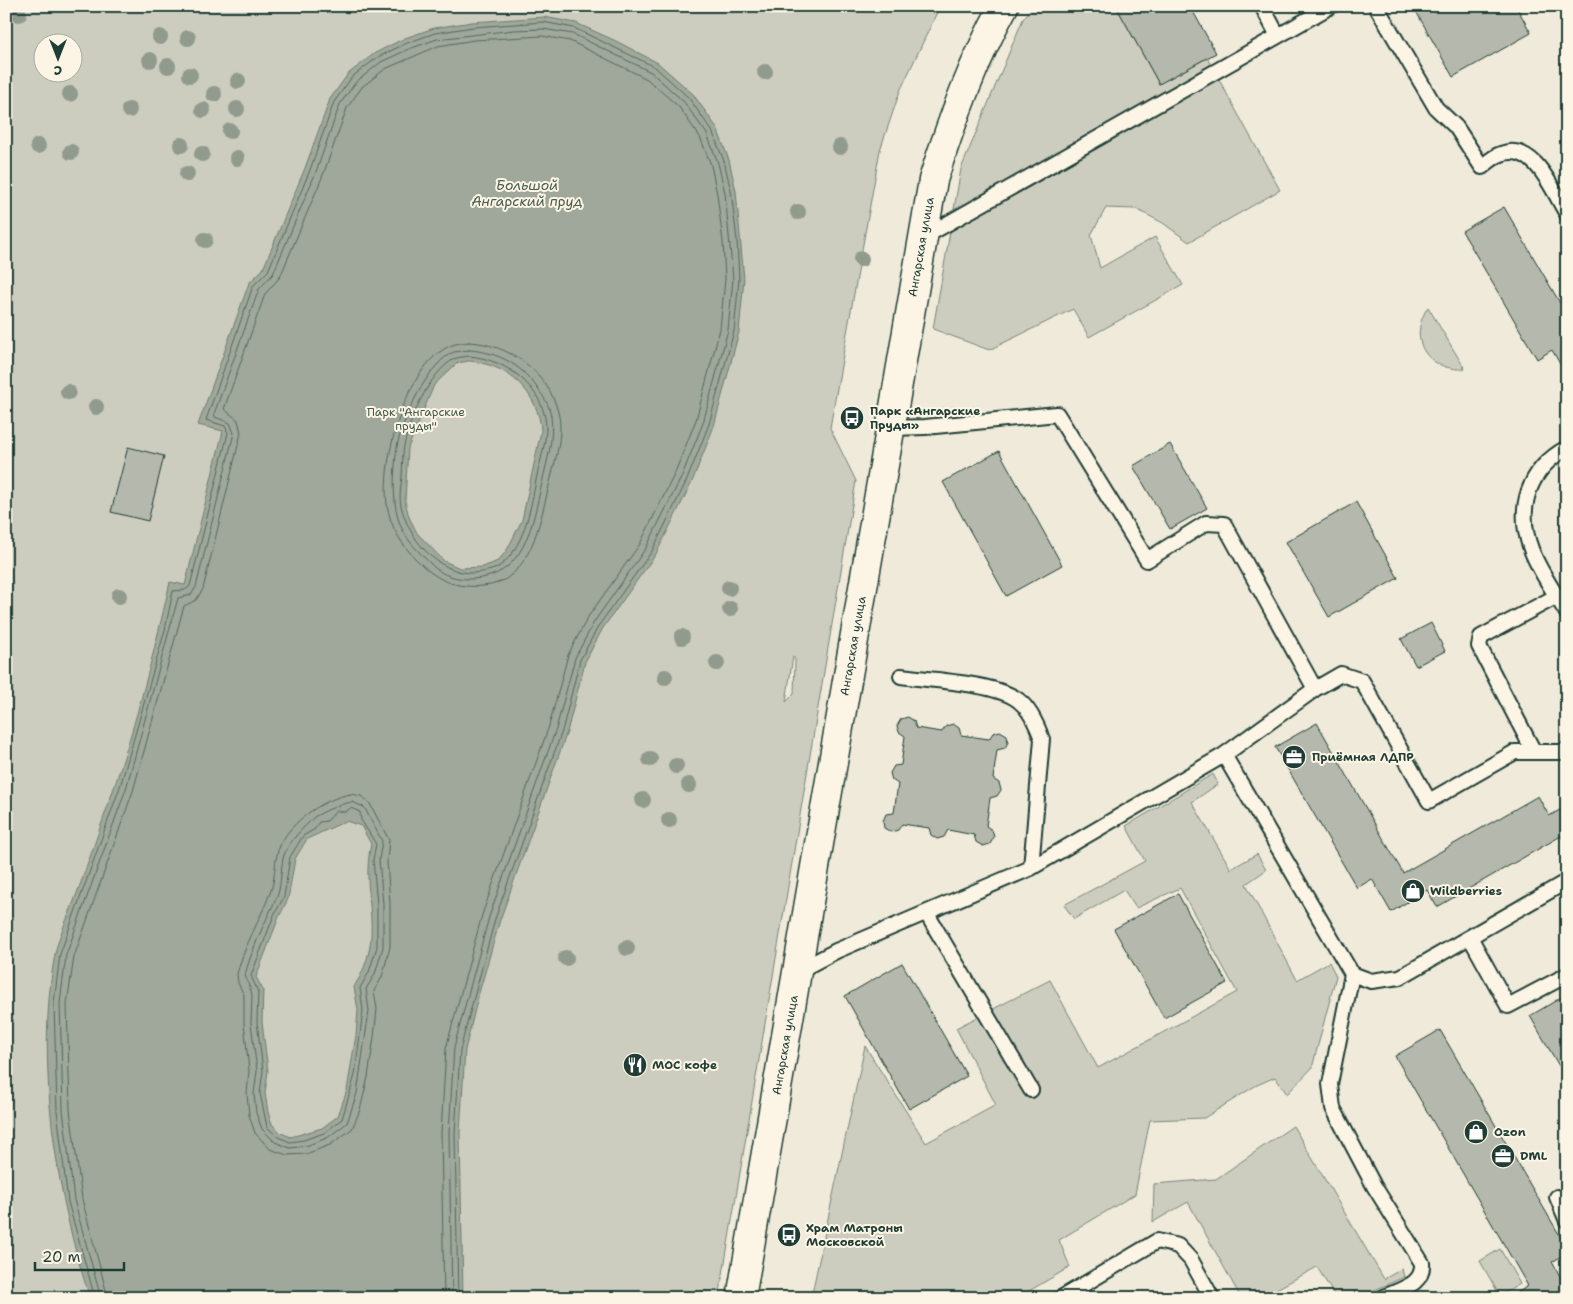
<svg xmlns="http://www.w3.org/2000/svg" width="1573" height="1304" font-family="'Shantell Sans',sans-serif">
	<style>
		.green { fill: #cccdbf; stroke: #76857a; fill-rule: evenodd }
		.water { fill: #9fa89a; stroke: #6c7d71; fill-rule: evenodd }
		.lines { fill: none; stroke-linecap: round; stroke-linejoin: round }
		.shore { stroke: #52685d; stroke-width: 1 }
		.building { fill: #b5b9ad; stroke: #1f3d34 }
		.lane-casing { stroke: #1f3d34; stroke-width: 18 }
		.secondary-casing { stroke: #1f3d34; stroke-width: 31 }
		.lane { stroke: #fcf5e5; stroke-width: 14 }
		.secondary { stroke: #fcf5e5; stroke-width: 28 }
		.tree { fill: #909b8e }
		.labels { text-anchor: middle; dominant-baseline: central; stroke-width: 4; stroke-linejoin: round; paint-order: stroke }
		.street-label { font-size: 12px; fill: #1f3d34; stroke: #fcf5e5 }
		.poi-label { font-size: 12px; font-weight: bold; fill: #1f3d34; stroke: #fcf5e5; text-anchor: start }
		.park-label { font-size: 12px; fill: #425a50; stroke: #fcf5e5 }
		.water-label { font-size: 14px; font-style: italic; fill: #455d53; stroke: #fcf5e5 }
	</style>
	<rect width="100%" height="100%" fill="#efeada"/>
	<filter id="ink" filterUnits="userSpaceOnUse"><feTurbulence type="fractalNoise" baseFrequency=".02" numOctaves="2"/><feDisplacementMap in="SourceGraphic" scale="10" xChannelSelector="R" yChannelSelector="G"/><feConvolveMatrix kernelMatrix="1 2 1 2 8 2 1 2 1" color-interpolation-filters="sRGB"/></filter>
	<g filter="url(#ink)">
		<!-- green -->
		<path class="green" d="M6,6h934l-40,85 -20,59 -46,255 -4,23 26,53 -137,817h-713zM42,42h30v30h-30zM793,656l2,4 -1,34 -8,8z
			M1033,6h83l43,78 48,-26 73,132 -91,52 -26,-19 -27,-14 -30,-1 -15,27 9,33 55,-31 28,48 -94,52 -16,-28 -84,41 -56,-21 28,-160 62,-150z
			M1428,307l37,62c-39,2 -58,-30 -37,-62z
			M1213,774l5,10 -26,18 39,67 26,-15 9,16 -20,14 51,96 32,-18 7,14 -24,92 -25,26 -12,-17 -20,9 -51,32 -54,2 -15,74 -76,46 11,27 -53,31h-206l54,-252 61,97 70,-38 -40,-77 94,-48 48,88 139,-76 -57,-104 -44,20 -12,-18 -50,29 -10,-14 81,-44 -19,-35z
			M1293,1126l91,153 18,-10 2,8 -48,21h-20l-19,-31 -57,31h-19l-53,-96 -35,20 1,-38 62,-5z
			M1500,1249l20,35 -20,12 -20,-35z"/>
		<!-- water -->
		<path class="water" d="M544,17l32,6 40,18 42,22 35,31 24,34 12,32 7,31 8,88 -5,53 -25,94 -22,56 -36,72 -53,74 -18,34 -18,70 -67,188 -21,73 -14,57 -5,83 3,165h-373c-34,-100 -55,-239 -35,-344 3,-17 13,-36 19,-53 12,-31 22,-62 33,-93 26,-73 46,-150 63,-226l15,3 38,-154 -25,-6 51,-142 14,-14 42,-101 25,-69 18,-25 27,-21 30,-15 29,-10 38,-6zM469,361c38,3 70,31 72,70l-19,89 -15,30 -9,11 -15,6 -23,1 -16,-7 -27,-28 -8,-16 -4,-16 3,-53 26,-63 23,-22zM346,821l15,5 10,18c-12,53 17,89 -17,143l4,23 -2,25 -9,55 -9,26 -16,12 -31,9 -10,-4 -9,-9 -4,-12 -3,-19 3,-22 -6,-49 1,-32 -7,-13 23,-60 9,-18 7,-40 12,-20z"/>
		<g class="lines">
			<!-- shore -->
			<path class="shore" d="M469,342c39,2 79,29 89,70 6,22 -3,49 -8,70 -10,37 -18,101 -67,104 -28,2 -45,-5 -64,-24 -17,-16 -29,-35 -32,-58 -6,-44 19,-139 63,-158 6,-3 13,-3 19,-4z
				M469,350c31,2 54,16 71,42 5,7 10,15 11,24 3,23 -4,45 -9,67 -10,42 -17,95 -71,96 -14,0 -28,-3 -38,-13 -14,-14 -30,-28 -35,-48 -6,-22 -4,-49 -1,-71 4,-25 32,-86 57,-95 5,-1 10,-1 15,-2z
				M469,356c38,3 78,33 77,74 -1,19 -8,37 -11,56 -5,25 -12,62 -34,79 -7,6 -19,7 -28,8 -36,0 -64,-34 -72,-67 -2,-10 0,-20 1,-30 1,-10 0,-21 2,-30 6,-28 25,-73 50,-87 4,-2 10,-2 15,-3z
				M351,794l10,2 8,6 20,38 -2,21 3,43v43l-8,30 -8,14 3,18 -3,28 -6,40 -8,33 -8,19 -22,16 -24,9 -19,1 -17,-6 -15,-16 -6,-18 -2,-21 2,-24 -5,-47v-28l-6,-12 -1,-9c7,-28 23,-54 33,-81 5,-12 4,-25 7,-38 6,-30 47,-57 74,-61z
				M352,802l12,5 18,34 -3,19 4,44v43l-8,27 -9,15 3,22 -12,82 -10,30 -20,15 -21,8 -16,2 -15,-6 -13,-13 -6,-16 -2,-19 3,-23 -6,-48 1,-29 -7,-19c7,-27 20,-53 32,-78 5,-13 3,-29 7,-42 6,-16 20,-27 30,-38 13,-7 23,-12 38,-15z
				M351,808l9,4 1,8 15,24 -3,16 4,44v43l-8,25 -9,16 3,22 -8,65 -13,44 -18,14 -20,7 -14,2 -12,-5 -11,-10 -7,-34 3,-22 -6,-49 1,-30 -7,-16 23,-61 10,-18 6,-40 13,-21 12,-7 4,-7 8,-1 9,-10 9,1z
				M95,1298l-27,-96 -11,-91 -3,-108 6,-49 60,-167 45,-157 8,-39 12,-1 5,-4 38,-153 -3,-7 -19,-6 47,-134 15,-15 42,-101 24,-68 18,-25 26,-20 29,-14 28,-10 38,-6 70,-5 31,6 81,39 34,31 23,33 12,30 7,30 6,49 2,39 -5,52 -25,93 -22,56 -35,71 -53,74 -19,35 -18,71 -67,188 -35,131 -5,83 3,165
				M101,1298l-27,-98 -11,-90 -3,-107 6,-48 60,-166 52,-191 13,-3 5,-8 38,-154 -4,-10 -15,-6 -1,-3 45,-125 14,-15 43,-102 24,-68 16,-22 25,-20 28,-13 28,-10 77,-9 29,-1 30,5 78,38 33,30 23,32 11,29 7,30 8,86 -5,51 -25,93 -22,55 -35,70 -52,74 -19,36 -19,71 -67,188 -35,130 -5,86 3,165
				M108,1298l-26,-99 -12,-89 -3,-106 7,-47 59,-166 51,-185 12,-6 7,-11 38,-156 -3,-13 -14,-11 41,-115 15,-17 43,-102 24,-67 15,-21 23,-18 53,-23 36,-6 68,-4 28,5 77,38 32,28 21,30 11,28 6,29 6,48 2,37 -5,50 -24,91 -22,55 -34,69 -52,73 -20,38 -19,71 -67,189 -36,133 -5,85 3,165"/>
		</g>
		<!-- building -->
		<path class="building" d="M1116,6h74l26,47 -57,31z
			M1413,6h103l15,27 -78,44z
			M1504,207l63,108v61l-15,-26 -15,9 -75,-128z
			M1170,444l37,64 -37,21 -37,-63z
			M128,447l36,9 -16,65 -37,-9z
			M999,451l63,114 -56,31 -63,-114z
			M1567,499v15l-7,-12z
			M1356,502l42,76 -69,39 -43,-75z
			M1431,623l14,28 -29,15 -15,-27z
			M908,717l6,4 2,7 26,4 4,-6 7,-2 6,4 2,7 28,4 4,-6 7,-2 7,4 1,7 -3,6 -8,2 -4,29 6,4 2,7 -4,6 -7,2 -4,28 6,4 2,7 -4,7 -7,2 -7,-4 -2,-7 -26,-5 -4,7 -7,2 -6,-4 -2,-7 -27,-4 -4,6 -7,2 -7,-4 -1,-7 3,-7 8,-1 4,-29 -6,-4 -2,-7 4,-7 7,-1 4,-29 -6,-4 -2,-6 4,-7z
			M1317,723l86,150 135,-77 11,20 18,-10v39l-6,-9 -124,71 -10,-17 -36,22 -19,-33 -15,9 -82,-141z
			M1178,894l49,89 -63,35 -50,-89z
			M902,963l65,113 -58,33 -64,-113z
			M1567,994v67l-8,5 -29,-50z
			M1440,1030l127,218v5l-15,9 15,26v10h-58l19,-12 -133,-230z
			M640,1058l4,8 -13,6 -4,-9z"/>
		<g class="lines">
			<!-- lane casing -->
			<g class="lane-casing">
				<path id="lane" d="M1262,6l16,30 53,-30
					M1376,6l60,102 20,19 26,40c5,-4 12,-11 19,-13 34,-13 52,38 66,60
					M922,238l356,-202
					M891,428l34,-1 132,-13 90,146 59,-37 18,1 91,165 26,-15 21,7 67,120 86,-49h47l5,-3
					M1567,448c-39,21 -51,61 -36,101 8,22 24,44 36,64
					M901,676c29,4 94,7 117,24 12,9 19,25 24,39l-11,129
					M1534,752l-55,-106 2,-9 76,-41
					M1224,755l128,219 19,7 29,-4 162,-93 5,-1
					M927,914l104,176
					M1470,937l38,69 59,-31
					M798,971l38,-20 195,-83 193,-113 91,-66
					M1352,974l-22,110 3,24 41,78 48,77c2,23 -23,26 -40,35
					M1557,1197l10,24
					M1061,1298l96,-57 21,5 13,14 21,38"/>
			</g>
			<!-- secondary casing -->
			<g class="secondary-casing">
				<path id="secondary" d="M741,1298l192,-1118c19,-60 40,-118 71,-174"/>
			</g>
			<!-- lane -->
			<use href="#lane" class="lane"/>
			<!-- secondary -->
			<use href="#secondary" class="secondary"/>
		</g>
		<!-- trees -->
		<g class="tree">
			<circle cx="19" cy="14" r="8"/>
			<circle cx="160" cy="37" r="8"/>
			<circle cx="188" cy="38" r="8"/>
			<circle cx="150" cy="60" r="8"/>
			<circle cx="168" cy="66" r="8"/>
			<circle cx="765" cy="72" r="8"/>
			<circle cx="190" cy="75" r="8"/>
			<circle cx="238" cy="81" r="8"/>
			<circle cx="70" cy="94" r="8"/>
			<circle cx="214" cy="94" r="8"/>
			<circle cx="237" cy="109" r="8"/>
			<circle cx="129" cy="110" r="8"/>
			<circle cx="203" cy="110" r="8"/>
			<circle cx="230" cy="131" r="8"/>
			<circle cx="181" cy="145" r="8"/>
			<circle cx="38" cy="146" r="8"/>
			<circle cx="840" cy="147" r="8"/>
			<circle cx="71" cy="152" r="8"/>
			<circle cx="202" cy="154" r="8"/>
			<circle cx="237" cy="158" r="8"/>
			<circle cx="187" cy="174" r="8"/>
			<circle cx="798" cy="212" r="8"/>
			<circle cx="205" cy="240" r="8"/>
			<circle cx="861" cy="259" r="8"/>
			<circle cx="68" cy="392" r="8"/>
			<circle cx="96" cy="407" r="8"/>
			<circle cx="729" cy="588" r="8"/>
			<circle cx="119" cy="596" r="8"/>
			<circle cx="730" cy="609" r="8"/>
			<circle cx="682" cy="637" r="8"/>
			<circle cx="717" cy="663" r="8"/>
			<circle cx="665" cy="677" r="8"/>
			<circle cx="650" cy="759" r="8"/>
			<circle cx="676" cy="766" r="8"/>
			<circle cx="689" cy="785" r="8"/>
			<circle cx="643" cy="800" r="8"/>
			<circle cx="669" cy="820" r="8"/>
			<circle cx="627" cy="948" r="8"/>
			<circle cx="566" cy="958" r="8"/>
		</g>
	</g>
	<!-- icons -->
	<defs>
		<g id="bus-disc" transform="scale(1.25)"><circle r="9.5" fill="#1f3d34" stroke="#fcf5e5"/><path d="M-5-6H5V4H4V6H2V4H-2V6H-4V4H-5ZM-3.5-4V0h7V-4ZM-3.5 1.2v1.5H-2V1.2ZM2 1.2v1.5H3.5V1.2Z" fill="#fff"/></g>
		<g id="office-disc" transform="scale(1.25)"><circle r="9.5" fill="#1f3d34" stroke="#fcf5e5"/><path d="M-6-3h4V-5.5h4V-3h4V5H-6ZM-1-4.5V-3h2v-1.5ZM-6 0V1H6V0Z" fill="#fff"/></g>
		<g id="shop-disc" transform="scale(1.25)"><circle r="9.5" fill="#1f3d34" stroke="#fcf5e5"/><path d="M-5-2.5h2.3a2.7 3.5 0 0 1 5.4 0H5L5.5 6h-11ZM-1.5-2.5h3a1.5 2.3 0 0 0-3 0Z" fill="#fff"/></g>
		<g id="restaurant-disc" transform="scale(1.25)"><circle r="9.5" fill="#1f3d34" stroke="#fcf5e5"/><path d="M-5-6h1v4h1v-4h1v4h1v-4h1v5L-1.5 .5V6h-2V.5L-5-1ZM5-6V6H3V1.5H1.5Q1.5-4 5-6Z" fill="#fff"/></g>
	</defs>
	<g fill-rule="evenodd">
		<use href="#bus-disc" x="852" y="418"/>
		<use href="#office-disc" x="1294" y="757"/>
		<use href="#shop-disc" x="1413" y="891"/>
		<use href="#restaurant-disc" x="635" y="1065"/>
		<use href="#shop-disc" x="1476" y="1132"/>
		<use href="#office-disc" x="1503" y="1156"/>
		<use href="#bus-disc" x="789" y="1235"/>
	</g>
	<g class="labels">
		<!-- street labels -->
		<g class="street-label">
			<text transform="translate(921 247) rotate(-80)">Ангарская улица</text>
			<text transform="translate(853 646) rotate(-80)">Ангарская улица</text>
			<text transform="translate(785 1045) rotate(-80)">Ангарская улица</text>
		</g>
		<!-- poi labels -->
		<g class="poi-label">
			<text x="870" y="411">Парк «Ангарские<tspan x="870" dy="14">Пруды»</tspan></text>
			<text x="1312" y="757">Приёмная ЛДПР</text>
			<text x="1430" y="891">Wildberries</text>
			<text x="652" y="1065">МОС кофе</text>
			<text x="1494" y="1132">Ozon</text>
			<text x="1520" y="1156">DML</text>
			<text x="806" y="1228">Храм Матроны<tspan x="806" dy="14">Московской</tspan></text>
		</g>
		<!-- park labels -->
		<g class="park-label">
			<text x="416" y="412">Парк "Ангарские<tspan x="416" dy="14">пруды"</tspan></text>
		</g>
		<!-- water labels -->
		<g class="water-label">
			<text x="527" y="185">Большой<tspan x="527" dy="16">Ангарский пруд</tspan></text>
		</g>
	</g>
	<!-- margin -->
	<rect width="1573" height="1304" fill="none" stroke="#fcf5e5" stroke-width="25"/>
	<rect x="12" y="12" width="1548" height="1279" fill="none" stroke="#1f3d34" stroke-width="2" filter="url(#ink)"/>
	<!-- north arrow -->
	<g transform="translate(58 58) rotate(180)"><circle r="24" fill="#fcf5e5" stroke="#a4ab9e"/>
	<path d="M0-4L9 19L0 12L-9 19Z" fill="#1f3d34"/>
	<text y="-8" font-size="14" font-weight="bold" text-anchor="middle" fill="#1f3d34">С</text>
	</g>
	<!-- scale -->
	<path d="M35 1262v8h89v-8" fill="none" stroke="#1f3d34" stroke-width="2.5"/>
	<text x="42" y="1262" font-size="15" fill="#1f3d34" stroke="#fcf5e5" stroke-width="4" paint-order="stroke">20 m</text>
</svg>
